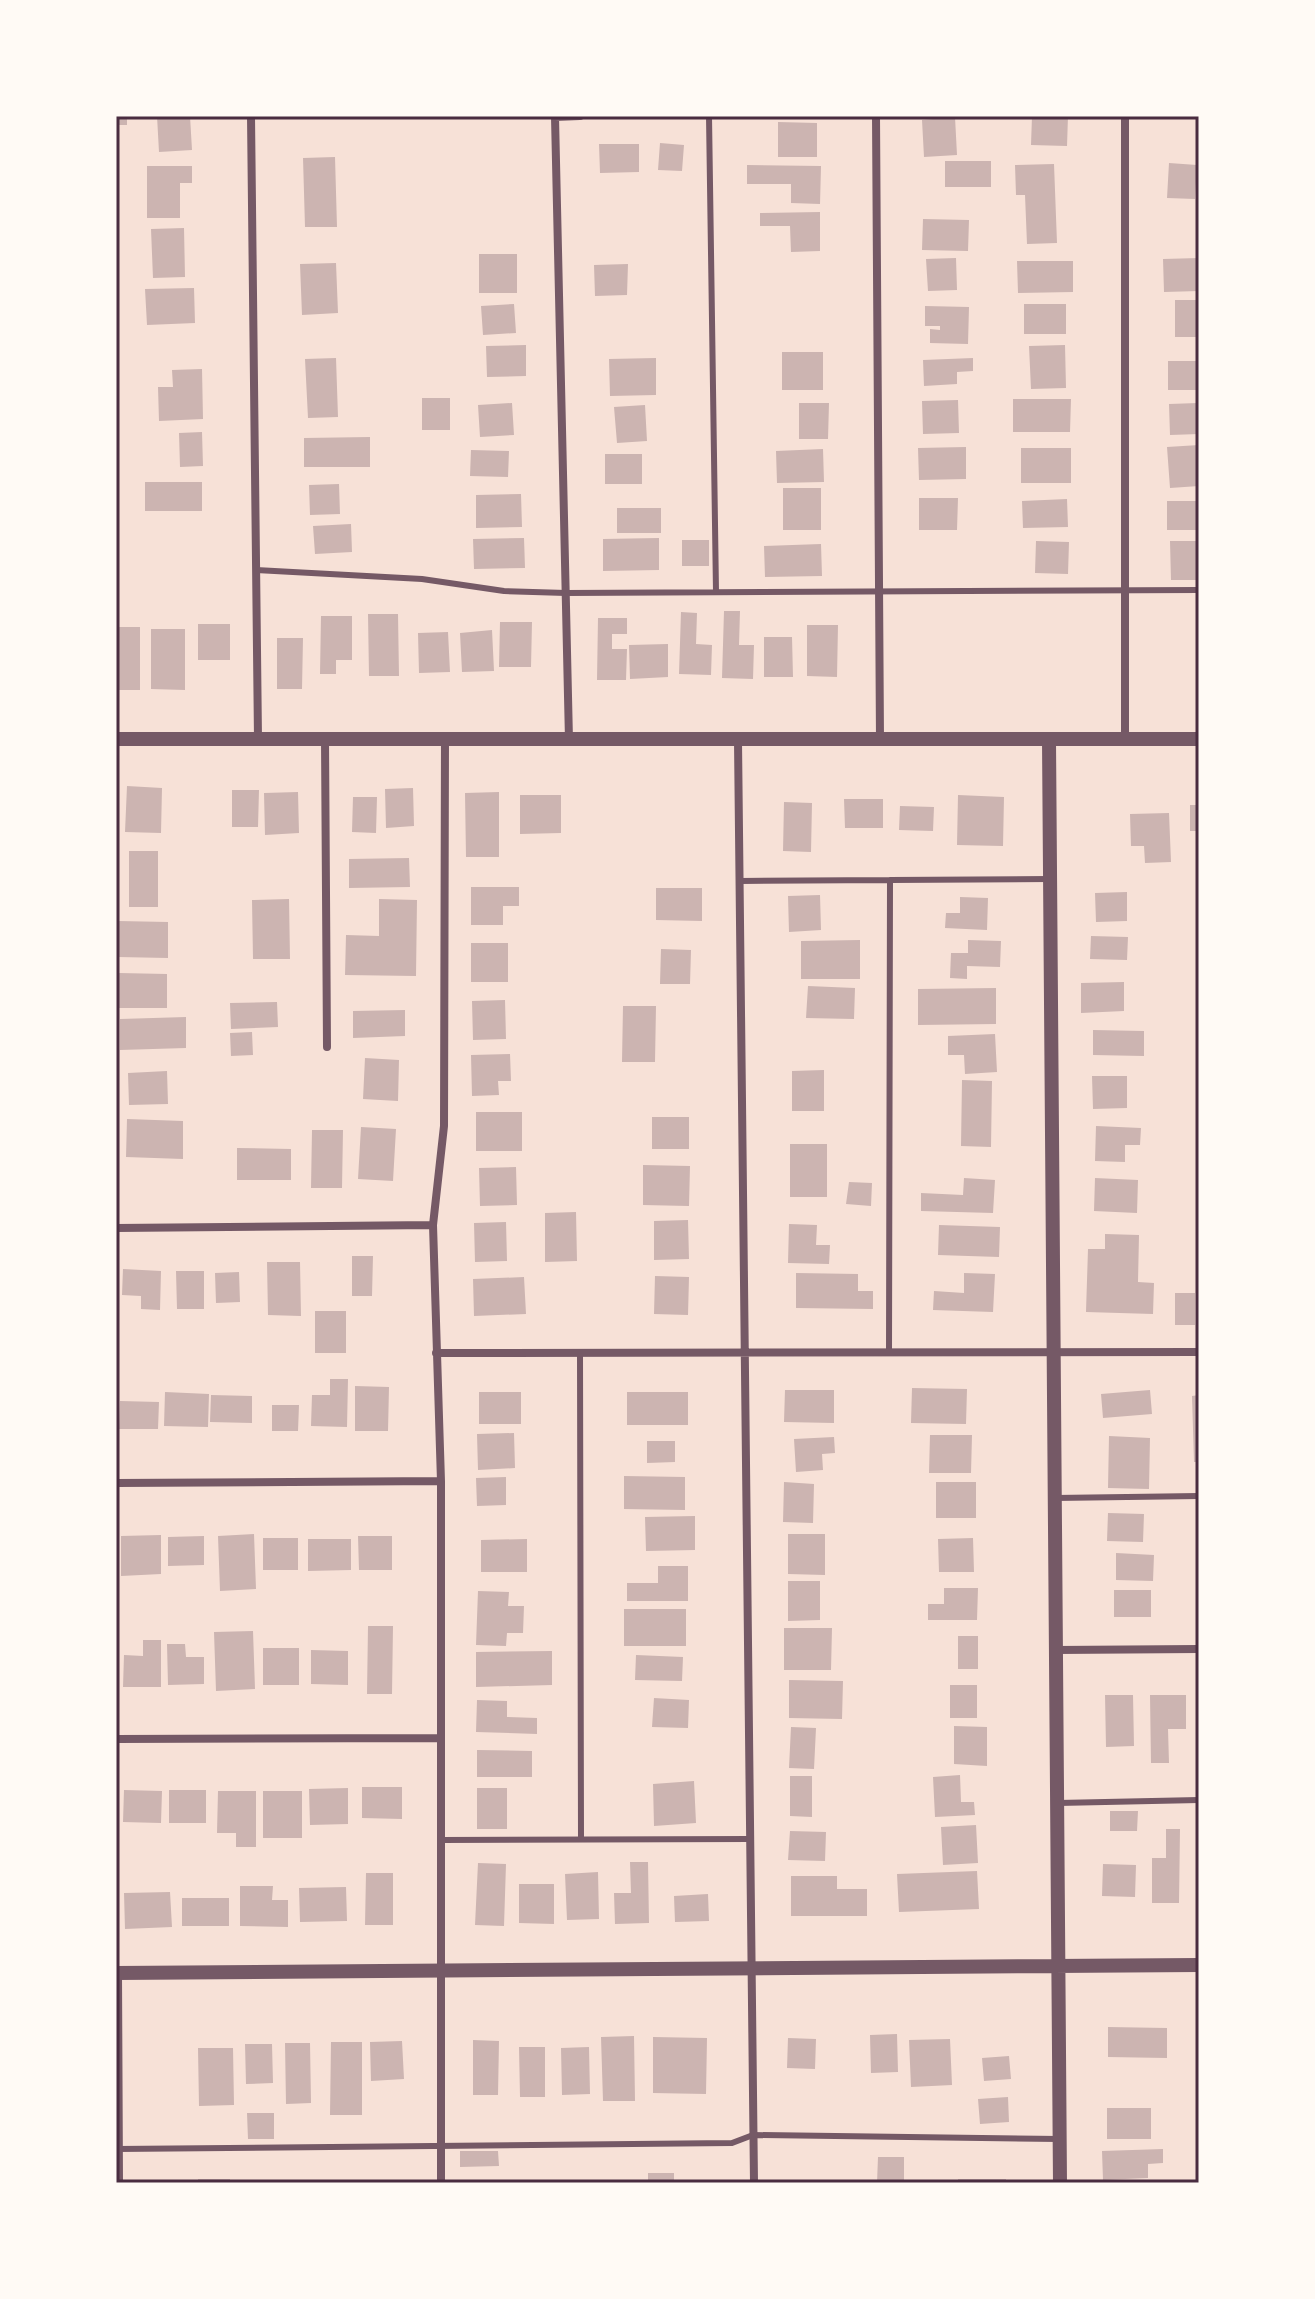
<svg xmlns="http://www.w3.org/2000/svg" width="1315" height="2299" font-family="'Roboto Serif',serif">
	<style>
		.building { fill: #ccb4b1 }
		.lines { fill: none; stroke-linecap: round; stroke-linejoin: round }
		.service { stroke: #755966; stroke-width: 6 }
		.minor { stroke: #755966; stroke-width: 8 }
		.tertiary { stroke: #755966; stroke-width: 14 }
		.neatline { fill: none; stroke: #4a2c40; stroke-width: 3 }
	</style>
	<rect width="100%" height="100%" fill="#f7e1d7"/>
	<!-- building -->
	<path class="building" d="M116,116h11v9h-11z
		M157,116h33l2,34 -33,2z
		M1032,116h36l-1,30 -36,-1z
		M955,117l2,38 -33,2 -2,-37z
		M778,122l39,1v34h-39z
		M660,143l24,2 -2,26 -24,-1z
		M599,144h40v28l-39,1z
		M335,157l2,70h-32l-2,-69z
		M945,161h46v26h-46z
		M1169,163l28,2 -2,34 -28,-1z
		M1054,164l3,79 -30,1 -2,-49h-9l-1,-30z
		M747,165l74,1 -1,38 -29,-1v-19h-44z
		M147,166h45v17h-12v35h-33z
		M820,212v39l-29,1 -1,-26h-30v-13z
		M923,219l46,1 -1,31 -46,-1z
		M184,228l1,49 -32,1 -2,-49z
		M479,254h38v39h-38z
		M956,258l1,32 -29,1 -2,-32z
		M1199,258v33l-35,1 -1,-33z
		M1017,261h56v31l-55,1z
		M336,263l2,50 -36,2 -2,-51z
		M628,264l-1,31 -32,1 -1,-31z
		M194,288l1,35 -48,2 -2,-36z
		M1175,300h24v37h-24z
		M514,304l2,29 -33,2 -2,-29z
		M1024,304h42v30h-42z
		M925,306l44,1 -1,37 -38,-1v-14l10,1v-4h-15z
		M526,345v31l-39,1 -1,-31z
		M1065,345l1,43 -35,1 -2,-43z
		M782,352h41v38h-41z
		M336,358l2,59 -30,1 -3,-59z
		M656,358v37l-46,1 -1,-37z
		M973,358v13l-16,1v12l-33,2 -1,-26z
		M1168,361h31v29h-31z
		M202,369l1,50 -44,2 -1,-34h15l-1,-17z
		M422,398h28v32h-28z
		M1013,399h58l-1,33h-57z
		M958,400l1,33 -36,1 -1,-33z
		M512,403l2,32 -34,2 -2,-32z
		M799,403h30l-1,36h-29z
		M1198,403l1,31 -29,1 -1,-31z
		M645,405l2,36 -30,2 -3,-36z
		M202,432l1,34 -23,1 -1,-34z
		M370,437v30h-66v-29z
		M1199,445v41l-29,2 -3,-41z
		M966,447v32l-47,1 -1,-32z
		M1021,448h50v35h-50z
		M823,449l1,33 -47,1 -1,-32z
		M471,450l38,1 -1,26 -38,-1z
		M605,454h37v30h-37z
		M145,482h57v29h-57z
		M339,484l1,30 -30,1 -1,-30z
		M783,488h38v42h-38z
		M521,494l1,33 -46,1v-33z
		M919,498h39l-1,32h-38z
		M1067,499l1,28 -45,1 -1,-27z
		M1167,501h32v29h-32z
		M617,508h44v25h-44z
		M351,524l1,28 -37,2 -2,-28z
		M524,538l1,30 -51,1 -1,-30z
		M659,538v32l-56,1v-32z
		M682,540h27v26h-27z
		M1036,541l33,1 -1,32 -33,-1z
		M1170,541h29v39h-28z
		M821,544l1,32 -57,1 -1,-31z
		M724,611h16l-1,34h15l-1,34 -31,-1z
		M681,612l16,1 -1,31 16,1 -1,30 -32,-1z
		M368,614h30l1,62h-30z
		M321,616h31v44h-16v14h-16z
		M598,618h29v16h-15v15h15l-1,31h-29z
		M500,622h32l-1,45h-32z
		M198,624h32v36h-32z
		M807,625h31l-1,52 -30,-1z
		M116,627h24v63h-24z
		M151,629h34v61l-34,-1z
		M492,630l2,41 -32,1 -2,-39z
		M448,632l2,40 -31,1 -1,-40z
		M764,637h28l1,40h-29z
		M277,638h26l-1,51h-25z
		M668,644v33l-38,2 -1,-34z
		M127,786l35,2 -1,45 -36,-1z
		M413,788l1,38 -28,2 -1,-39z
		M232,790h27l-1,37h-26z
		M298,792l1,41 -34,2 -1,-42z
		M499,792v65h-33l-1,-64z
		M520,795h41v38l-41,1z
		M958,795l46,2 -1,49 -46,-1z
		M353,797h24l-1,36 -24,-1z
		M844,799h39v29h-38z
		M784,802l28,1 -1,49 -28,-1z
		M1190,805h9v26h-9z
		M900,806l34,1 -1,24 -34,-1z
		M1169,813l2,49 -26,1 -1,-17h-13l-1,-32z
		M129,851h29v56h-29z
		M409,858l1,29 -61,1v-29z
		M471,887h48v19h-16v19h-32z
		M656,888h46v33l-46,-1z
		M1127,892v29l-31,1 -1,-29z
		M820,895l1,35 -32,2 -1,-36z
		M960,897l28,1 -1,32 -42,-2 1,-15h14z
		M289,899l1,60h-37l-1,-59z
		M379,899l38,1 -1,76 -71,-1 1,-40 33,1z
		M118,921l50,1v36l-50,-1z
		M1091,936l37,1 -1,23 -37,-1z
		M860,940v39h-59v-38z
		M968,940l33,1 -1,26 -33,-1v13l-17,-1 1,-25h17z
		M471,943h37v39h-37z
		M661,949l30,1 -1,34h-30z
		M119,973l48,1v34h-49z
		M1124,982v29l-43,2v-30z
		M808,986l47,2 -1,31 -48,-1z
		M996,988v36l-78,1v-36z
		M505,1000l1,39 -33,1 -1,-39z
		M277,1002l1,25 -47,2 -1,-26z
		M623,1006h33l-1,56h-33z
		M405,1010v26l-52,2v-27z
		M186,1017v31l-66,2v-31z
		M1093,1030l51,1v25l-51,-1z
		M252,1032l1,23 -22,1 -1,-23z
		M995,1034l2,38 -32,2 -1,-19h-16v-19z
		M510,1054l1,27h-13l1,14 -27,1 -1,-41z
		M365,1058l34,2 -1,41 -35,-2z
		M824,1070v41h-32v-40z
		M167,1071l1,33 -39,1 -1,-32z
		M1092,1076h35v32l-34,1z
		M962,1080l30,1 -1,66 -30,-1z
		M476,1112h46v39h-46z
		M652,1117h37v32h-37z
		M127,1119l56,2v38l-57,-2z
		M1096,1126l45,2 -1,17h-15v17l-30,-1z
		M361,1127l35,2 -3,52 -35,-2z
		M312,1130h31l-1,58h-31z
		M790,1144h37v53h-37z
		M237,1148l54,1v31h-54z
		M643,1165l47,1 -1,40 -46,-1z
		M516,1167l1,38 -37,1 -1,-38z
		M964,1178l31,2 -2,33 -72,-2v-18l42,2z
		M1095,1178l43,2 -1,33 -43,-2z
		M849,1182l23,1 -1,23 -25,-2z
		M576,1212l1,49 -32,1v-49z
		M688,1220l1,39 -35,1v-39z
		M506,1222l1,39 -32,1 -1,-39z
		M789,1224l28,1 -1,20h14l-1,19 -41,-1z
		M939,1225l61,2 -1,30 -61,-2z
		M1105,1234l34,1 -1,47 16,1 -1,31 -67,-2 2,-63h17z
		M352,1256h21l-1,40h-20z
		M267,1262h33l1,54 -33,-1z
		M123,1269l38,2 -1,39 -19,-1v-13l-19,-1z
		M176,1271h28v38h-27z
		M239,1272l1,30 -24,1 -1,-30z
		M796,1273l62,1v17h15v18l-77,-1z
		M964,1273l31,1 -2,38 -60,-2 1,-19 30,2z
		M655,1276l34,1 -1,38 -34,-1z
		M524,1277l2,37 -52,2 -1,-37z
		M1175,1293h20v32h-20z
		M315,1311h31v42h-31z
		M330,1379h18l-1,48 -36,-1 1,-31h18z
		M355,1386l34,1 -1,44h-33z
		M912,1388l55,1 -1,35 -55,-1z
		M785,1390h49v33l-50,-1z
		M1150,1390l2,24 -49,4 -2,-24z
		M165,1392l44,2 -1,33 -44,-1z
		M479,1392h42v32h-42z
		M627,1392h61v33h-61z
		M211,1395l41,1v27l-42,-1z
		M1199,1395v67h-5l-2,-66z
		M120,1401l39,1 -1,27h-39z
		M272,1405h27l-1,26h-26z
		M514,1433l1,35 -37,2 -1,-36z
		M930,1435h42l-1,38h-42z
		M1109,1436l41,2 -1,51 -41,-1z
		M834,1437l1,16 -13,1 1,16 -27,2 -2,-33z
		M647,1441h28v21l-28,1z
		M624,1476l61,1v33l-61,-1z
		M506,1477v28l-29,1 -1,-28z
		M784,1482l30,2 -1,39 -30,-1z
		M936,1482h40v36h-40z
		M1108,1513l36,1 -1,28 -36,-1z
		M695,1516v34l-49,1 -1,-34z
		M254,1534l2,55 -36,2 -2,-55z
		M788,1534h37v41l-37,-1z
		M161,1535v39l-40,2v-40z
		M204,1536v29l-36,1v-29z
		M358,1536h34v34h-33z
		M263,1538h35v32h-35z
		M973,1538l1,34h-35l-1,-33z
		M308,1539h43v31l-43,1z
		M527,1539v33h-46v-32z
		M1116,1553l38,2 -1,26 -37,-1z
		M658,1566h30v35h-61v-18h31z
		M788,1581h32v39l-32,1z
		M944,1588h34l-1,32h-49v-16h16z
		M1114,1590h37v27h-37z
		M478,1591l31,1 -1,14h16l-1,27h-16l-1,13 -30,-1z
		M624,1609h62v37h-62z
		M368,1626h25l-1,68h-25z
		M784,1628h48l-1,42h-47z
		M253,1631l2,58 -39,2 -2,-59z
		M958,1636h20v33h-20z
		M143,1640h18v47h-38l1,-32 19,1z
		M167,1644h18l1,13h18v27l-36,1z
		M263,1648h36v37h-36z
		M311,1650l37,1v34l-37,-1z
		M552,1651v34l-76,2v-35z
		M636,1655l47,2 -1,24 -47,-1z
		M789,1680l54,1 -1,38 -53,-1z
		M950,1685h27v33h-27z
		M1105,1695h28l1,51 -28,1z
		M1150,1695h36v34h-18l1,34h-18z
		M654,1698l35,2 -1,28 -36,-1z
		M477,1700l30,1v16l30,1v16l-61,-2z
		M954,1726l33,1v39l-33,-2z
		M791,1727l25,1 -2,41 -25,-1z
		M477,1750l55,1v26h-55z
		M960,1775l1,27h13l1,13 -40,2 -2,-40z
		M790,1776h22v41l-22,-1z
		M694,1781l2,42 -42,3 -1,-42z
		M362,1787h40v32l-40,-1z
		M348,1788v36l-38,1 -1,-36z
		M477,1788h30v41h-30z
		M124,1790l38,1 -1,32 -38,-1z
		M169,1790h37v33h-37z
		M218,1791h38v56h-20v-14h-19z
		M263,1791h39v47h-39z
		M1110,1811h28l-1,20h-27z
		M976,1825l2,38 -35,2 -2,-38z
		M1166,1829h14l-1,74h-27v-45h14z
		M790,1831l36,1 -1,29 -37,-1z
		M630,1862h18l1,61 -34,1 -1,-31h17z
		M478,1863l28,1 -2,62 -29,-1z
		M1103,1864l33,1 -1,32 -33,-1z
		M977,1871l2,38 -80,3 -2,-38z
		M598,1872l1,47 -32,1 -2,-46z
		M366,1873h27v52h-28z
		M791,1876h46v13h30v27h-76z
		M519,1884h35v40l-35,-1z
		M240,1886h33l-1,14h16v27l-48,-1z
		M346,1887l1,34 -47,1 -1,-34z
		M170,1892l2,35 -47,2 -1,-36z
		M708,1894l1,27 -34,1 -1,-26z
		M182,1898h47v28h-47z
		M1108,2027l59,1v30l-59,-1z
		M897,2034l1,38 -27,1 -1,-38z
		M634,2036l1,65h-32l-2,-64z
		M653,2037l54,1 -1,56 -53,-1z
		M788,2038l28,1 -1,30 -28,-1z
		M950,2039l2,46 -41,2 -2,-47z
		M473,2040l26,1 -1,54h-25z
		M402,2041l2,38 -33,2 -1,-39z
		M331,2042h31v73h-32z
		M285,2043h25l1,60 -25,1z
		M245,2044h27l1,39 -27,1z
		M519,2047h26v50h-25z
		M589,2047l1,47 -28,1 -1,-47z
		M198,2048h35l1,57 -35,1z
		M1009,2056l2,23 -27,2 -2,-23z
		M1008,2097l1,25 -29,2 -2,-25z
		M1107,2108h44v31h-44z
		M247,2113h27v26h-26z
		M1163,2149v14l-15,1v14l-45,2 -1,-29z
		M460,2151h38l1,15 -39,1z
		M878,2157h26v26h-27z
		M648,2173h26v10h-26z
		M198,2179h32v4h-32z
		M958,2179h48v4h-48z"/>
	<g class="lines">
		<!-- service -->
		<path class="service" d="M709,116l7,476
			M256,570l166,9 82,12 62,2 633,-3
			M740,881l310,-2
			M889,1352l1,-472
			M580,1353l1,486
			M1055,1498l144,-2
			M1058,1803l141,-3
			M441,1840l309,-1
			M117,2149l615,-6 21,-8 306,4"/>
		<!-- minor -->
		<path class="minor" d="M251,116l7,623
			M876,116l4,624
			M1125,116v623
			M325,739l2,308
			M569,740l-14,-623 25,-1
			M738,741l16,1442
			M116,1228l317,-3
			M436,1353l763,-1
			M116,1483l325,-2
			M1056,1650l143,-1
			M116,1739l325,-1
			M118,1973l1,210
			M441,2183v-702l-8,-256 11,-99 1,-387"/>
		<!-- tertiary -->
		<path class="tertiary" d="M116,739h1083
			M1049,740l11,1443
			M116,1973l1083,-8"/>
	</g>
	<!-- border -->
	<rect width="1315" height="2299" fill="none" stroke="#fffaf5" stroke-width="236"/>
	<rect x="118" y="118" width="1079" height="2063" class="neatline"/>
</svg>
